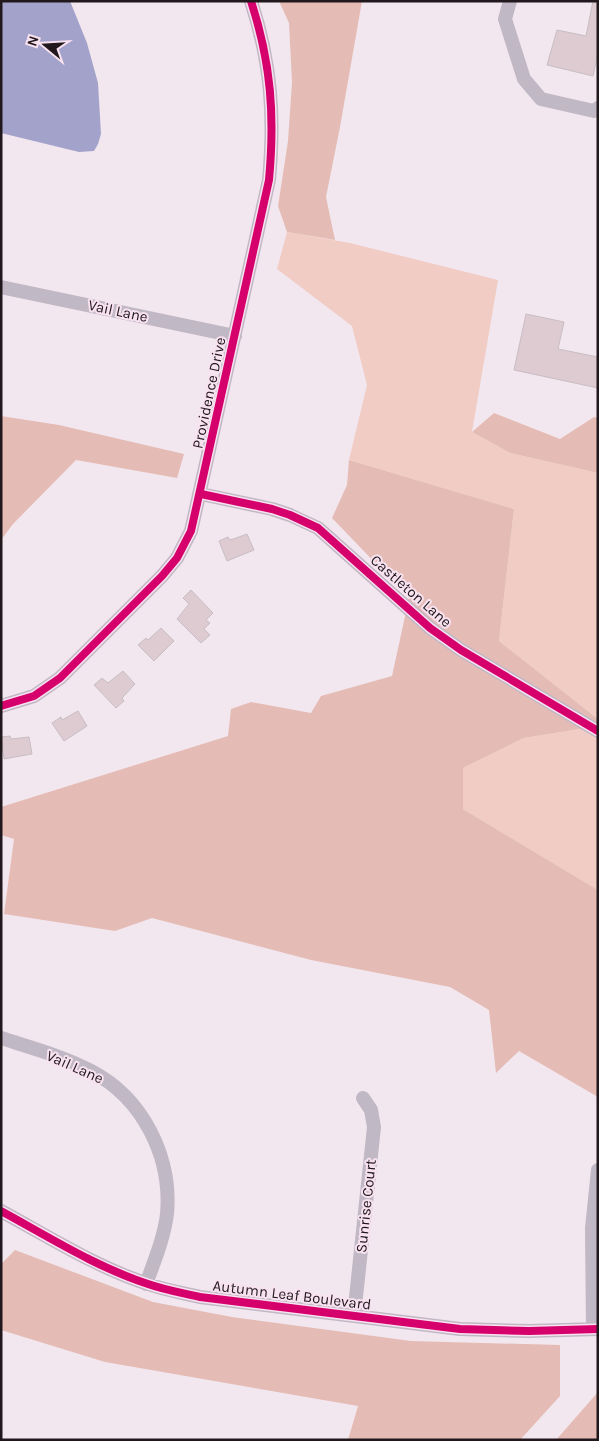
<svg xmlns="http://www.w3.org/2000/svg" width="599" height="1441" font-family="Karla,sans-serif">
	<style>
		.green { fill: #f0ccc5 }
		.forest { fill: #e4bcb5 }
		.water { fill: #a3a2cb }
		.building { fill: #ddcbd1; stroke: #c8bec2 }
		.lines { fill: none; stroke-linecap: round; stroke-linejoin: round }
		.minor { stroke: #c1b8c5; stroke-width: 14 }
		.cycleway-casing { stroke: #f8e2f0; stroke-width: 11 }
		.cycleway { stroke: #d6006c; stroke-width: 8 }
		.labels { text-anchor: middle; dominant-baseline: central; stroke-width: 4; stroke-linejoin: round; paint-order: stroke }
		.street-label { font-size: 15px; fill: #20181d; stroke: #f8e2f0 }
	</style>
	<rect width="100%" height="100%" fill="#f3e7ef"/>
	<!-- green -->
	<path class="green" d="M287,232l63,11 148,37 -26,152 38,21 88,20v246l-99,-78 15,-132 -165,-49 18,-75 -15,-59 -75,-57z
		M598,726v164l-135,-81v-41l61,-30z"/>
	<!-- forest -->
	<path class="forest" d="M279,1h83l-22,126 -14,70 9,43 -48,-8 -9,-26 10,-65 4,-59 -3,-59z
		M494,413l66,26 34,-22 4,1v55l-88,-20 -38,-21z
		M1,416l58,9 125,29 -7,24 -101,-18 -63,64 -12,16z
		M349,460l165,49 -15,132 99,78v7l-74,12 -61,30v41l135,81v207l-79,-46 -23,22 -7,-63 -39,-23 -139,-27 -159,-42 -37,13 -111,-17 10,-75 -13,-4v-28l227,-71 3,-27 20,-7 60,11 10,-17 71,-20 17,-78 -77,-80 15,-33z
		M15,1250l138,52 79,15 179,24 149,4v51l-40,44h-172l10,-34 -253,-44 -104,-32v-66z
		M598,1392v48h-42z"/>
	<!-- water -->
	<path class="water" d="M1,1h69l17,42 11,40 3,51 -3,10 -4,7 -15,1 -78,-19z"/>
	<!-- building -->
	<path class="building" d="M593,1h5v52l-5,23 -46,-11 10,-35 29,6z
		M526,314l38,8 -6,27 40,8v31l-84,-18z
		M247,534l7,16 -27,11 -8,-20 9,-4 2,3 6,-2z
		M191,590l22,23 -7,7 4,3 -6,6 6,6 -9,8 -24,-24 12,-15 -6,-6z
		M161,628l13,13 -20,20 -16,-16 8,-7 2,2z
		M123,671l12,13 -13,14 2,3 -8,7 -22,-23 8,-7 6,5z
		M78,711l9,15 -23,15 -12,-18 9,-6 1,3z
		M10,736l1,3 18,-2 3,17 -28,5 -3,-22z"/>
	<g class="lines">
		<!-- minor -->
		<path class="minor" d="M510,1l-5,18 19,60 17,20 53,12 4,-3
			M1,287l234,49
			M201,494l71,15 18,6 28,13 112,100 31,22 137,81
			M1,706l33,-10 26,-18 102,-102 15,-18 14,-27 78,-351c6,-65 2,-117 -18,-179
			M1,1038c30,10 62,18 90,33 52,27 81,86 76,143 -3,24 -13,48 -21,70
			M1,1211c48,26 95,56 147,73 17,6 35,9 52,13l260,32 69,2 69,-2
			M354,1316l20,-189 -3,-17 -8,-12
			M593,1329l-1,-101 6,-58"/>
		<!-- cycleway casing -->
		<g class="cycleway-casing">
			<path id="cycleway" d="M201,494l71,15 18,6 28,13 112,100 31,22 137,81
				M1,706l33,-10 26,-18 102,-102 15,-18 14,-27 78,-351c6,-65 2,-117 -18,-179
				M1,1211c48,26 95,56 147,73 17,6 35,9 52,13l260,32 69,2 69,-2"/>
		</g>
		<!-- cycleway -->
		<use href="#cycleway" class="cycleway"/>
	</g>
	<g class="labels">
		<!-- street labels -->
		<g class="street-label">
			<text transform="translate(118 311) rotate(12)">Vail Lane</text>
			<text transform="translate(209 393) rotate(-78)">Providence Drive</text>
			<text transform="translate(411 591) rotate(41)">Castleton Lane</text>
			<text transform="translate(75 1067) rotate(24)">Vail Lane</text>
			<text transform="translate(366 1206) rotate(-84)">Sunrise Court</text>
			<text transform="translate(292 1295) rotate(7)">Autumn Leaf Boulevard</text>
		</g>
	</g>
	<!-- border -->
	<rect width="599" height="1441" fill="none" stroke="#20181d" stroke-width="5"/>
	<!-- north arrow -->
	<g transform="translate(45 45) rotate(288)" stroke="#f8e2f0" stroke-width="4" paint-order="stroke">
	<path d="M0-4L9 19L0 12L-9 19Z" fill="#20181d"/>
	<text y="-8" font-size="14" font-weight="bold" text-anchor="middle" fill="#20181d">N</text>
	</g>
</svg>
